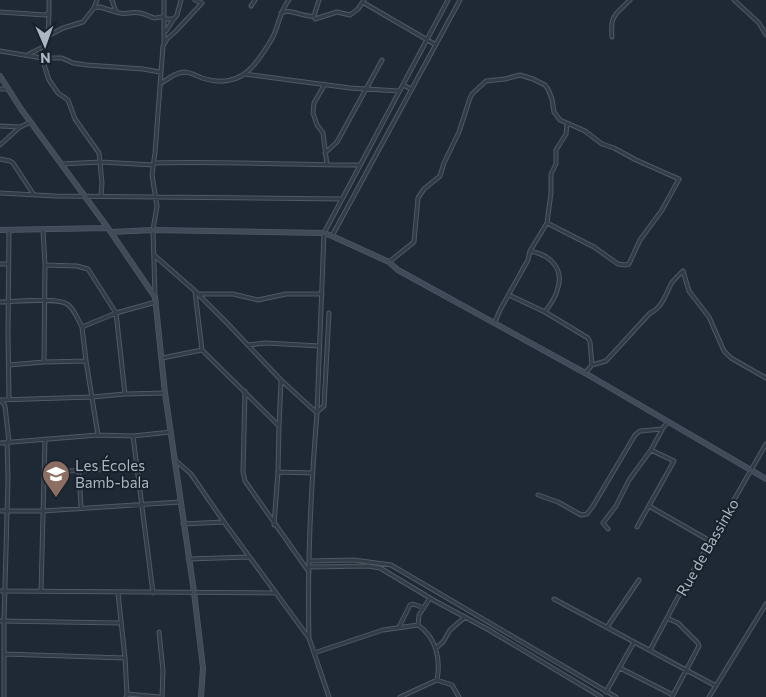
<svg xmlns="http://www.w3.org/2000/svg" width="766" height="697" font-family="Commissioner,sans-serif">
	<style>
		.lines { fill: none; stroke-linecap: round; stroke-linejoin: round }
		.street-casing { stroke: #4f5864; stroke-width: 5 }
		.secondary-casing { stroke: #4f5864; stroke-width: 6 }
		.street { stroke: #323b46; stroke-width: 3 }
		.secondary { stroke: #404a59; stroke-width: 4.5 }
		.labels { text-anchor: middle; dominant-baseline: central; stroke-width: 4; stroke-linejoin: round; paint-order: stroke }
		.poi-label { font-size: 15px; fill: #abb5c3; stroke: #18202a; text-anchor: start }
		.street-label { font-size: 15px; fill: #abb5c3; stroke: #18202a }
	</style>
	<rect width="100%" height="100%" fill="#1e2935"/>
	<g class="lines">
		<!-- street casing -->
		<g class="street-casing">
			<path id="street" d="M97,0l-3,8 6,-1 16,5
				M112,0l4,12c9,4 15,-1 24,1 12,2 10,8 24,3
				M734,0l25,23 7,12
				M364,3l72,42
				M251,6l4,-6
				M0,12l45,3 4,-2v-13
				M281,13c13,-5 21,5 33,3l5,-16
				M164,19h10l3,-4 4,-15
				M315,19l22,-7 13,3 8,-6 6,-9
				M166,31l7,-11
				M48,35l1,-22
				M612,37c-2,-22 3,-22 18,-37
				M164,42v-42
				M0,51l42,7h20l11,5 14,2 56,4 17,3
				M29,54l16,-8 3,-10 15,-8 20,-6 11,-14
				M42,58l7,22 9,13 10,7 7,19 24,34 3,30 -1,12
				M244,74l106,14 49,3
				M160,84c8,-5 14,-11 24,-12 6,0 13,4 18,6 18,6 37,4 50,-11 6,-6 21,-28 23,-35 5,-12 5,-21 14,-32
				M325,84l-11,19 -1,10 4,12 6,8 4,32
				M403,85l8,4
				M0,89h8
				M0,126l20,1
				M0,145l20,-18 11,-5
				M325,153l12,-11 45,-82
				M0,159l10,2 3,2 21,32
				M154,163c68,-2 137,2 206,2
				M61,164l40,-2 52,3
				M0,193l55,3 287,3
				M547,223l4,-30v-19l5,-10v-14l10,-16 1,-10
				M9,231l-1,104 1,64
				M332,236l128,-236
				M154,255l41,36 31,31 55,58 36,33c-6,74 -10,150 -8,225
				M389,262l25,-20 4,-44 6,-9 16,-13 4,-13 15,-31 11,-34 2,-4 14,-13 19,-2 15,-4 13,4 12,6 3,4 4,10 2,13 6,8 25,11 17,13 12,4 22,12 43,19 -17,31 -22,30 -11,24 -4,1 -7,-1 -24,-17 -47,-24 -17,28 -2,9 -28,50 -5,12
				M0,264h8
				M45,265l32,1 11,3 28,44 40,-11
				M198,294h35l25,6 28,-6h36
				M509,295l36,17c4,-6 10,-13 12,-21 8,-22 -6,-36 -27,-40
				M155,297l-2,-67 4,-24 -5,-31 3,-22 8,-107 4,-7 9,-8 26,-28 -7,-3
				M0,302c15,0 56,-5 67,2 7,4 11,16 15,23l34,-14 9,81
				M545,312l43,26 2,4 2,23
				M82,327l4,34 12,74
				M248,345l18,-2 53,3
				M202,350l77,76 2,-46
				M162,358l40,-8 -7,-58
				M44,362l42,-1
				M9,365l35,-3 1,-97 -2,-35
				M585,373l7,-8 14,-4 44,-48c12,-5 16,-19 21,-29 3,-5 8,-9 12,-13l6,20 20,26 15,34 7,7 35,20
				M245,391l-2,81 2,9 64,91
				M0,400l92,-3 33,-3 40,-1
				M1,400l4,6 4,36
				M317,412l7,-179 124,-233
				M317,412l7,-6 5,-93
				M133,436l20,157
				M0,443l98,-8 35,1 38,-4
				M174,459l17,15 33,48 85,116 20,59
				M79,471l2,37
				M44,472l93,-4
				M278,472l34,1
				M538,495l20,7 23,13 6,-1 6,-8 42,-71 5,-4 22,-2 6,-7
				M649,506l61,35
				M0,511h43l137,-9
				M183,524l40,-2
				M274,525l4,-53 1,-46
				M637,527l37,-66 -23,-11
				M608,529l-5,-6 13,-17 13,-26 22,-30 11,-20
				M188,559l61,-2
				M309,561l45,-1 37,5 225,132
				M309,567l59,-1 12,2 55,33 54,29 112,67
				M0,591l275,2
				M41,591l4,-152
				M118,593l7,65 2,36
				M554,599l162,87
				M667,618l11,5 20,20 1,3 -27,51
				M0,621l121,2
				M418,625l1,-10 11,-17
				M399,627l11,-22 3,-1 11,4
				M607,627l32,-47
				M159,632l4,39 -1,26
				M436,648l7,-6 7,-12 15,-13
				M650,650l27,-51 89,-155
				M314,653l69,-23 35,-5c18,12 23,34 19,55l15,5 7,12
				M4,654l121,4
				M620,668l53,27
				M606,692l28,-50
				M4,697v-76l4,-142 -1,-37
				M126,697l1,-3 33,3
				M400,697l37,-17
				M709,697l57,-93"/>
		</g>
		<!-- secondary casing -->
		<g class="secondary-casing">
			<path id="secondary" d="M0,76l21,33 87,119
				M0,230l108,-2 47,69 10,96 29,199 9,76 -2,29
				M111,232l42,-2 171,3 8,3 57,26 9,8 187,103 181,106"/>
		</g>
		<!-- street -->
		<use href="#street" class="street"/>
		<!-- secondary -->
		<use href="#secondary" class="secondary"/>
	</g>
	<!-- icons -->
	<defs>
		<g id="school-pin" transform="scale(1.4375)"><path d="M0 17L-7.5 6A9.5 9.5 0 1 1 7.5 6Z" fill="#8d6e63" stroke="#18202a"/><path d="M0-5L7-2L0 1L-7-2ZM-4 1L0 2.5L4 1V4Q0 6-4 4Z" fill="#fff"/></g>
	</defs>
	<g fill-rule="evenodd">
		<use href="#school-pin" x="56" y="474"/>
	</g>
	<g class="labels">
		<!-- poi labels -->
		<g class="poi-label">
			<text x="75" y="465">Les Écoles<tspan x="75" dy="17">Bamb-bala</tspan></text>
		</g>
		<!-- street labels -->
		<g class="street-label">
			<text transform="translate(707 547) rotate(-60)">Rue de Bassinko</text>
		</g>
	</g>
	<!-- north arrow -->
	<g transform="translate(45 45) rotate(178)" stroke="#18202a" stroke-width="4" paint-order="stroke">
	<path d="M0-4L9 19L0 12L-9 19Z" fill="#abb5c3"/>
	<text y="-8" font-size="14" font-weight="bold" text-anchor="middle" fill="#abb5c3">N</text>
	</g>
</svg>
